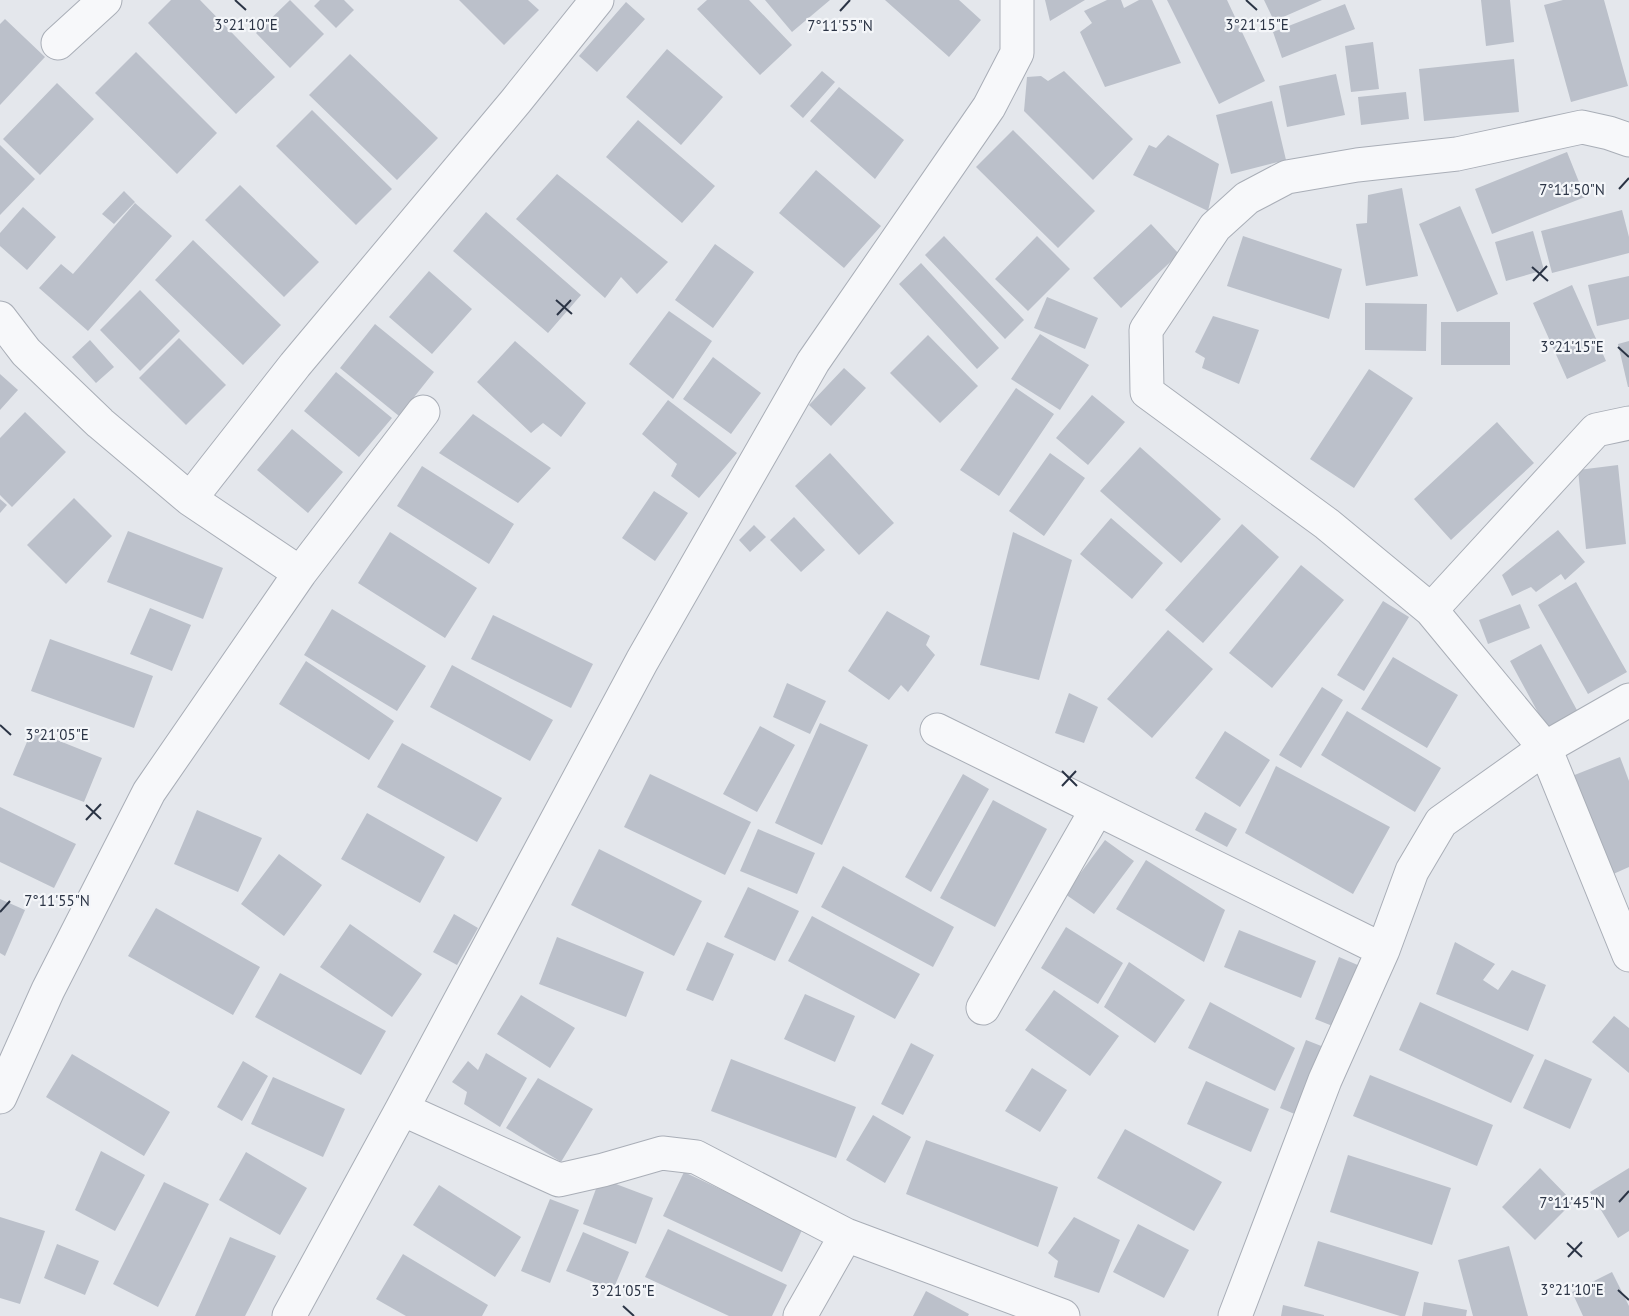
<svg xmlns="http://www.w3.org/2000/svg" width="1629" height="1316" font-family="'PT Sans',sans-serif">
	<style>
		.building { fill: #bbc0ca }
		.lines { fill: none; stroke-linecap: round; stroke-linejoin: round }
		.minor-casing { stroke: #a9aeb7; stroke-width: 35 }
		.minor { stroke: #f7f8fa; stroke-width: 33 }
		.ticks { fill: none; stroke: #2b3445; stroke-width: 2 }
		.ticks-label { font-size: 15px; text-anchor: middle; fill: #2b3445; stroke: #f4f6f9; stroke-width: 4.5; stroke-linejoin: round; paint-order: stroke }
	</style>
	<rect width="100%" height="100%" fill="#e4e7ec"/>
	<!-- building -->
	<path class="building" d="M171,0h29l75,77 -39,37 -88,-91z
		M290,0l34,34 -34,34 -34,-35z
		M320,0h24l10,10 -18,18 -22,-22z
		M459,0h69l11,10 -35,35z
		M707,0h42l43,45 -32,30 -63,-66z
		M765,0h65l-38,32z
		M885,0h74l22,20 -32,37z
		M1045,0h40l-35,21z
		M1107,0h14l3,8 15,-8h13l29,63 -76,24 -25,-55 12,-9 -8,-12z
		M1167,0h60l38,81 -46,23z
		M1264,0h58l-48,21z
		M1481,0h29l4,42 -28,4z
		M1563,0h41l24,86 -57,16 -27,-97z
		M626,2l19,17 -48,53 -18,-16z
		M1345,4l10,25 -73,29 -9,-26z
		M5,19l40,38 -45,48v-81z
		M1373,42l6,47 -28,3 -6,-46z
		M667,49l56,48 -42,48 -55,-48z
		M136,52l81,81 -40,41 -82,-81z
		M350,54l88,84 -41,42 -88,-85z
		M1514,59l5,53 -95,9 -5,-52z
		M822,71l13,11 -32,36 -13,-12z
		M1064,71l69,68 -40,41 -69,-69 3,-34 14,-1 7,5z
		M1336,74l9,41 -58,12 -8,-41z
		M57,83l37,36 -54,56 -37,-36z
		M839,87l65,53 -29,39 -65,-58z
		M1406,92l3,27 -48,6 -3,-28z
		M1272,101l14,59 -55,14 -15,-59z
		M312,110l80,79 -36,36 -80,-79z
		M638,120l77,66 -33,37 -76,-66z
		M1013,130l82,81 -37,37 -82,-81z
		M1168,135l51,29 -11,47 -75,-36 16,-30 7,3z
		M0,145l35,34 -35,36z
		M1567,152l18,45 -93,37 -17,-45z
		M816,170l65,56 -37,42 -65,-55z
		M557,174l111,88 -31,32 -16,-17 -16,21 -89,-79z
		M240,185l79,77 -35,35 -79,-77z
		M1402,188l16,88 -52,10 -10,-62 11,-1 1,-28z
		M124,191l11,11 -21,22 -12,-10z
		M135,203l37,33 -84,95 -49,-43 22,-24 12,10z
		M1460,206l38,88 -41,18 -38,-88z
		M23,207l33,30 -29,33 -27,-24v-13z
		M1622,210l7,27v16l-77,20 -11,-42z
		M486,212l95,83 -33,38 -95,-82z
		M1151,224l28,30 -58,54 -28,-30z
		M1533,231l11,39 -38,11 -11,-39z
		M944,236l80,84 -19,19 -80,-84z
		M1037,236l33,33 -42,42 -33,-32z
		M1243,236l99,33 -13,50 -102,-33z
		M193,240l88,85 -38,40 -88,-85z
		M715,244l39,28 -41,56 -38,-28z
		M921,263l78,85 -22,21 -78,-85z
		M429,271l43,38 -40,45 -43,-37z
		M1629,276v43l-32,7 -9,-41z
		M1572,285l34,76 -39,18 -34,-76z
		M140,290l40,41 -40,40 -40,-41z
		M1047,297l51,21 -13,31 -51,-21z
		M1365,303l62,1 -1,47 -61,-1z
		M669,311l43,30 -39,58 -44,-35z
		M1213,316l46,14 -20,54 -37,-16 3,-10 -10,-6z
		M1441,322h69v43h-69z
		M375,324l59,48 -35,44 -59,-48z
		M1040,334l49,31 -29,45 -49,-31z
		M928,335l50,51 -38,37 -50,-50z
		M179,338l47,47 -40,40 -47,-47z
		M90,340l24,27 -18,16 -24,-26z
		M515,341l71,62 -25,34 -18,-14 -12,10 -54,-51z
		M1629,341v46h-1l-10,-43z
		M713,357l48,36 -30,41 -48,-35z
		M844,368l22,20 -35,38 -22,-21z
		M1369,369l44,29 -59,90 -44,-29z
		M336,372l56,46 -33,39 -55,-46z
		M0,374l18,16 -18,20z
		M1016,388l38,26 -55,82 -39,-26z
		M1092,395l33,27 -37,43 -32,-27z
		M668,400l69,53 -38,45 -28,-22 6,-12 -35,-30z
		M25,412l41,40 -54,55 -12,-12v-57z
		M473,414l78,54 -33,35 -79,-50z
		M1497,422l37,41 -83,77 -37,-41z
		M292,429l51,43 -35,41 -51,-43z
		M1140,447l81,72 -40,44 -81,-72z
		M830,453l64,70 -35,32 -64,-69z
		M1050,453l35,25 -41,58 -35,-25z
		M1618,465l8,79 -40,5 -8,-79z
		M422,466l92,58 -25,40 -92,-58z
		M654,491l34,22 -33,48 -33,-23z
		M74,498l38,38 -46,48 -39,-39z
		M0,499l7,6 -7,8z
		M794,517l31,33 -24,22 -31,-32z
		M1111,518l52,45 -31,36 -52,-45z
		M1242,524l37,33 -76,86 -38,-33z
		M754,525l12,12 -16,15 -11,-12z
		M1558,530l27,32 -20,18 -4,-6 -25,18 -5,-5 -19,9 -10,-21z
		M128,531l95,37 -20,51 -96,-37z
		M390,532l87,56 -32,50 -87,-55z
		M1013,532l59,28 -33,120 -59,-15z
		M1301,565l43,35 -72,88 -43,-35z
		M1576,582l51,90 -39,22 -50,-89z
		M1383,601l26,16 -45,74 -27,-16z
		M1520,604l10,24 -42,16 -9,-24z
		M150,608l41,17 -19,46 -42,-17z
		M332,609l94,57 -29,45 -93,-56z
		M887,611l43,25 -4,9 9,10 -27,37 -7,-7 -12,15 -41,-29z
		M493,615l100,49 -22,44 -100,-49z
		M1168,630l45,39 -61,69 -45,-39z
		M50,639l103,37 -19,52 -103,-37z
		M1541,644l37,68 -31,17 -37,-68z
		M1393,657l65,38 -31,53 -66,-39z
		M306,661l88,60 -25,39 -90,-56z
		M452,665l101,55 -23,41 -100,-54z
		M787,683l39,18 -16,33 -37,-17z
		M1322,687l21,13 -42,68 -22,-13z
		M1069,693l29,14 -14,36 -29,-10z
		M1347,711l94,57 -26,44 -94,-57z
		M820,723l48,22 -46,100 -47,-22z
		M760,726l35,19 -38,67 -34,-18z
		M32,730l70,28 -18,44 -71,-27z
		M1225,731l45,29 -30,47 -45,-29z
		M402,743l100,55 -25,44 -100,-55z
		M1620,757l9,24v86l-18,8 -39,-99z
		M1276,766l114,61 -37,67 -108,-61z
		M650,774l101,48 -26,53 -101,-48z
		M963,774l26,15 -58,103 -26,-15z
		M993,800l54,29 -52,98 -55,-29z
		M0,807l76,37 -22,44 -54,-26z
		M197,810l65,28 -24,54 -64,-28z
		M1205,812l32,17 -10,18 -32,-17z
		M367,813l78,44 -25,46 -79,-44z
		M758,829l57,24 -18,41 -57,-23z
		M1105,840l29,21 -40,53 -29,-20z
		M599,849l103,52 -28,55 -103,-51z
		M279,854l43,31 -38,51 -43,-32z
		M1146,860l79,50 -21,52 -88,-53z
		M843,866l111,61 -21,40 -112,-60z
		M748,887l51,24 -24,50 -51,-24z
		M0,899l25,11 -20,46 -5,-3z
		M156,908l104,59 -27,48 -105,-59z
		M454,914l24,14 -21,37 -24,-13z
		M812,916l108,58 -25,45 -107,-58z
		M350,924l72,50 -30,43 -72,-50z
		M1066,927l57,36 -25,41 -57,-36z
		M1239,930l77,31 -15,37 -77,-31z
		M557,937l87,35 -18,45 -87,-33z
		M707,942l27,12 -21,47 -27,-11z
		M1455,942l40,22 -12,16 15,10 14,-20 34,15 -18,46 -92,-37z
		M1339,957l21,9 -25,61 -20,-8z
		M1129,962l56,38 -30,43 -51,-36z
		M280,973l106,58 -25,44 -106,-58z
		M1054,990l65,46 -29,40 -65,-46z
		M805,994l50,22 -20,46 -51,-23z
		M521,995l54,33 -25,40 -53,-34z
		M1210,1002l85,46 -20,43 -87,-43z
		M1420,1002l114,53 -23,48 -112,-53z
		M1614,1016l15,12v45l-37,-31z
		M1306,1040l23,9 -27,68 -22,-9z
		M911,1043l23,12 -31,60 -22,-11z
		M486,1053l41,25 -27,49 -36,-23 3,-12 -15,-10 16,-21 10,9z
		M72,1054l98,58 -26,44 -98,-59z
		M731,1059l125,48 -20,51 -125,-47z
		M1545,1059l47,20 -22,50 -47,-21z
		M243,1061l25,15 -26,45 -25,-14z
		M1032,1068l35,22 -27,42 -35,-21z
		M1370,1075l123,50 -16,41 -124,-50z
		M273,1077l72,32 -22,48 -72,-33z
		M538,1078l55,31 -32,53 -55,-34z
		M1206,1081l63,28 -18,43 -64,-28z
		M873,1115l38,22 -26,46 -39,-23z
		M1125,1129l97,53 -28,49 -97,-53z
		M926,1140l132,47 -20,60 -132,-53z
		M101,1151l44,24 -30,56 -40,-21z
		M246,1152l61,36 -27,47 -61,-35z
		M1348,1155l103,33 -19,57 -102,-33z
		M1540,1168l33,34 -38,38 -33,-33z
		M1629,1168v63l-11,7 -28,-46z
		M684,1172l119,56 -21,44 -119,-56z
		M600,1178l53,20 -17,46 -53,-20z
		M164,1182l45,22 -51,103 -45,-23z
		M439,1185l82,52 -26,40 -82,-52z
		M550,1199l29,11 -29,73 -29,-12z
		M0,1217l45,14 -25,73 -20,-6z
		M1074,1217l46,23 -21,53 -45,-16 4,-16 -10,-8z
		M1138,1224l51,26 -25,48 -51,-26z
		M668,1229l119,56 -15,31h-43l-84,-39z
		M583,1232l46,20 -16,38 -47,-19z
		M230,1237l46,19 -31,60h-50z
		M1318,1241l101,31 -14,44h-5l-96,-30z
		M57,1244l42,17 -14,34 -41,-17z
		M1509,1246l19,70h-55l-15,-56z
		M403,1254l85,51 -6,11h-76l-30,-17z
		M1612,1272l17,34v10h-46l-11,-24z
		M926,1291l43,23 -1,2h-55z
		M1424,1302l43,8 -1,6h-44z
		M1283,1305l41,10v1h-43z"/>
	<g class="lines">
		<!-- minor casing -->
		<g class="minor-casing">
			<path id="minor" d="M58,43l47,-43
				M1629,140l-20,-7 -27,-6 -125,27 -100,11 -70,12 -40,21 -32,29 -69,103 1,62 180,132 104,86 114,138 84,207
				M0,318l26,34 74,71 90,76 110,74
				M190,499l105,-134 221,-264 81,-101
				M1431,610l165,-180 33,-7
				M937,730l446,220
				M983,1008l114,-199
				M0,1097l48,-107 101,-198 151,-219 123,-161
				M402,1109l157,71 44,-10 59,-17 34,4 150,78 217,81
				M289,1316l113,-207 240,-448 171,-299 176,-255 28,-54v-53
				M800,1316l46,-81
				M1235,1316l90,-236 58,-130 29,-79 29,-49 104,-74 84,-48"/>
		</g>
		<!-- minor -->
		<use href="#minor" class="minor"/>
	</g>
	<!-- ticks -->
	<path class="ticks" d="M235,0l11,10M1246,0l11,10M840,11l10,-11M1619,189l10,-11M1532,267l16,14M1533,281l14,-15M556,300l16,14M557,315l14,-15M1618,347l11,10M0,725l11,10M1062,771l15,15M1062,786l14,-15M86,805l15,14M86,820l15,-16M0,912l10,-11M1619,1202l10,-11M1567,1243l15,14M1568,1257l14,-15M1618,1290l11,10M623,1306l11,10"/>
	<g class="ticks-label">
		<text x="246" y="30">3°21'10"E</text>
		<text x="1257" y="30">3°21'15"E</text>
		<text x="840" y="31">7°11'55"N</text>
		<text x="1572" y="195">7°11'50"N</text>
		<text x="1572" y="352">3°21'15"E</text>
		<text x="57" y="740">3°21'05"E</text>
		<text x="57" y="906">7°11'55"N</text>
		<text x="1572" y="1208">7°11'45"N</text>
		<text x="1572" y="1295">3°21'10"E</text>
		<text x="623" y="1296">3°21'05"E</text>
	</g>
</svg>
